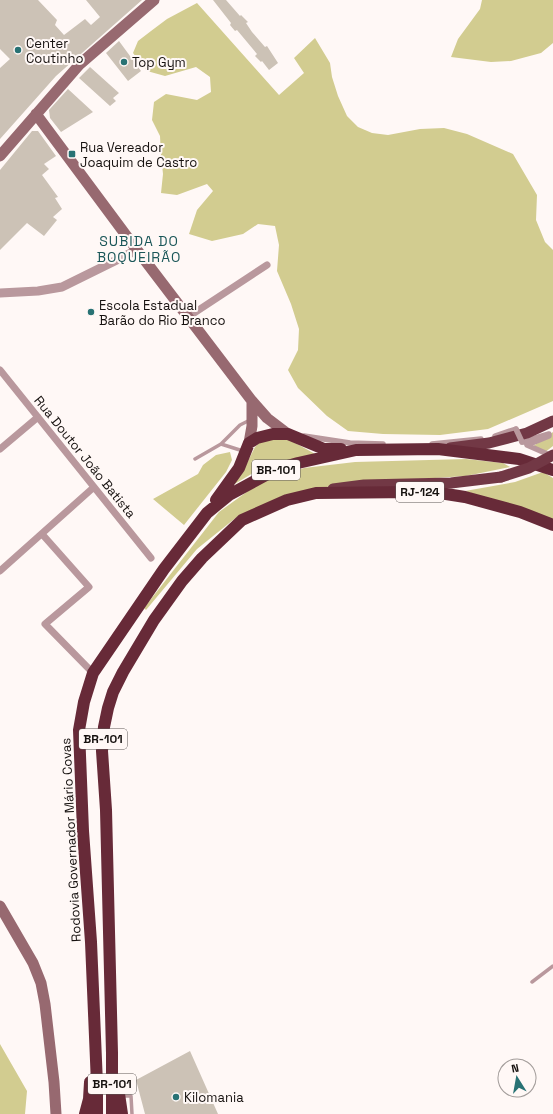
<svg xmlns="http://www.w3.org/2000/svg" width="553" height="1114" font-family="'Space Grotesk',sans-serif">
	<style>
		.green { fill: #d2cc90 }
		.building { fill: #ccc2b6 }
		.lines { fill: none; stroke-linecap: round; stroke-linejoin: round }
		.service { stroke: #b9989d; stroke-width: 3.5 }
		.pedestrian { stroke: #b9989d; stroke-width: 5.5 }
		.minor { stroke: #b9989d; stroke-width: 7 }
		.tertiary { stroke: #b9989d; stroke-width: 9 }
		.secondary { stroke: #976970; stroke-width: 11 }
		.trunk { stroke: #723845; stroke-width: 11 }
		.motorway { stroke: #672a38; stroke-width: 12 }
		.pedestrian-bridge { stroke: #b9989d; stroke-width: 5.5 }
		.trunk-bridge { stroke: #723845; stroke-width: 11 }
		.poi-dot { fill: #287274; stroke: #fff8f6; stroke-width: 1.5 }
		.labels { text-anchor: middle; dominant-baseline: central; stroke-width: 4; stroke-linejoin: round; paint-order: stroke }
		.shield { fill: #fff8f6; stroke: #5c5654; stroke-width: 1 }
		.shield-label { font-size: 12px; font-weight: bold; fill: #16110f }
		.poi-label { font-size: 13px; fill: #16110f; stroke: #fff8f6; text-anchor: start }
		.street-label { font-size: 13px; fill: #16110f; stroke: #fff8f6 }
		.neighbourhood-label { font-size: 14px; letter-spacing: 1px; fill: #1a5658; stroke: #fff8f6 }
	</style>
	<rect width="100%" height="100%" fill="#fff8f6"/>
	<!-- green -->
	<path class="green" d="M482,0h71v43l-12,10 -30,8 -20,1 -40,-5 7,-18 22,-30z
		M197,3l82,92 25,-22 -10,-15 21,-20 15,25 2,14 6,19 9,20 11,11 14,6 16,2 32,-6 24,-1 23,6 46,20 24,41 -1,25 9,22 8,8v151l-65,28 -48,6 -57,-1 -35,-3 -21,-15 -29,-28 -10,-18 10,-20 1,-21 -8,-25 -14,-33 2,-26 -4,-19 -17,-2 -15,10 -31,7 -23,-7 8,-24 16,-19 -6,-7 -30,11 -16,-2 2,-19 -2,-19 -1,-19 -8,-16 2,-18 12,-8 31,6 14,-8 -1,-15 -14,-10 -31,9 -18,-5 -14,-18 5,-12 13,-10 16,-12z
		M553,432v14l-9,7 -12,-6z
		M288,439l29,16 -21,4 -36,10 -27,16 13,-20 9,-18 7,-7z
		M230,452l2,8 -6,12 -42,53 -31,-26 45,-25 5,-9 13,-10z
		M466,459l37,4 7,4 -44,9 -124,8 -57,11 -47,21 -41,33 -51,61 -2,-2 75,-96 43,-31 42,-13 51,-6z
		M543,472l10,6v44l-11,-6 -77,-25 50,-9z
		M0,1044l27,47 -2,23h-25z"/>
	<!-- building -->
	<path class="building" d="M0,0h38l19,20 -2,5 9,10 21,-16 6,6 9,-8 -14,-17h56l-86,76 -56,63v-71l10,-9 -10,-10z
		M213,0h13l14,16 1,-1 7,7 -2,1 6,9 13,15 2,-1 11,17 -9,7 -7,-9 -1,1 -6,-6 2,-2 -20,-24 -2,1 -5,-6 1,-2z
		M119,41l22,30 -13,10 -22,-28z
		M90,67l29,26 -6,5 3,3 -6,5 -31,-28z
		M68,89l25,23 -32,20 -11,-14 -1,-8z
		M32,131h6l18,25 -12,8 5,5 -7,6 16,22 -3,1 7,11 -9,8 4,3 -13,16 -17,-13 -27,27v-80z
		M190,1051l28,63h-73l-9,-34z"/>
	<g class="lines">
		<!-- service -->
		<path class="service" d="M221,444l22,7
			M195,459l26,-15 19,-19 10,-5
			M532,982l21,-16
			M122,1096h9l1,18"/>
		<!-- pedestrian -->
		<path class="pedestrian" d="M304,436l46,7 33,1
			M495,436l21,-7
			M522,442l27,-8v2l-22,9 25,11
			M432,444l49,-5"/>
		<!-- minor -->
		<path class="minor" d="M188,317l79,-52
			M0,370l151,188
			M0,449l38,-32
			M42,534l47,53 -44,37 48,49
			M0,571l94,-84"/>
		<!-- tertiary -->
		<path class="tertiary" d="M0,293l38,-2 24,-4 75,-37"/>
		<!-- secondary -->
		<path class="secondary" d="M36,114l101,136 115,151 15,17 21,16
			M0,156l80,-92 74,-64
			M249,443l3,-17v-25
			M0,906l33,57 8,20 4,21 9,78 2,32"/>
		<!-- trunk -->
		<path class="trunk" d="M450,448l39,-5 38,-10 26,-12
			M333,489l31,-4 87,-2 50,-6"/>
		<!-- motorway -->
		<path class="motorway" d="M216,500l23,-32 10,-25 8,-5 16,-4h15l36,15h17
			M117,1080l5,34
			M85,1114l4,-15 1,-17
			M97,1114v-30l-6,-142 -8,-111 -4,-101 5,-28 9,-29 71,-104 43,-56 22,-18 48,-26 21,-6 58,-13 82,-1 81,10 34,11
			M112,1114v-61l-6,-243 -4,-59 2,-24 4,-19 5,-16 10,-20 31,-52 28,-39 20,-23 40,-38 45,-20 29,-7 97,-1 33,2 19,3 55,15 33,13"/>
		<!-- pedestrian-bridge -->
		<path class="pedestrian-bridge" d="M516,429l6,13"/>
		<!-- trunk-bridge -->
		<path class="trunk-bridge" d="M501,477l28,-9 24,-13"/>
	</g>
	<!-- markers -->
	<g class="poi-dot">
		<circle cx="18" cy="50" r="4"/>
		<circle cx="124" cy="62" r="4"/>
		<rect x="68" y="150" width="8" height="8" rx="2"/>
		<circle cx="91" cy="312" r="4"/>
		<circle cx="176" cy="1097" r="4"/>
	</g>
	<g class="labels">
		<!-- shield labels -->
		<g class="shield">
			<rect x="252" y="460" width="48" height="20" rx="3"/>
			<rect x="396" y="482" width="48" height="20" rx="3"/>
			<rect x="79" y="729" width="48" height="20" rx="3"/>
			<rect x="88" y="1074" width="48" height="20" rx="3"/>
		</g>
		<g class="shield-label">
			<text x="276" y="470">BR-101</text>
			<text x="420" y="492">RJ-124</text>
			<text x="103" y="739">BR-101</text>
			<text x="112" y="1084">BR-101</text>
		</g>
		<!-- poi labels -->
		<g class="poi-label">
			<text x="26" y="43">Center<tspan x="26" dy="15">Coutinho</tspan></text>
			<text x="132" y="62">Top Gym</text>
			<text x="80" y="147">Rua Vereador<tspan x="80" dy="15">Joaquim de Castro</tspan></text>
			<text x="99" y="305">Escola Estadual<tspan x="99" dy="15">Barão do Rio Branco</tspan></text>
			<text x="184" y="1097">Kilomania</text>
		</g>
		<!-- street labels -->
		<g class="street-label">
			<text transform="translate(85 457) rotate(51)">Rua Doutor João Batista</text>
			<text transform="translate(71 840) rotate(-93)">Rodovia Governador Mário Covas</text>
		</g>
		<!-- neighbourhood labels -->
		<g class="neighbourhood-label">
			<text x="139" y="241">SUBIDA DO<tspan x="139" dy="16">BOQUEIRÃO</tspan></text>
		</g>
	</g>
	<!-- north arrow -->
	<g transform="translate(517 1078) rotate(349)"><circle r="19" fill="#fff8f6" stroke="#a29c9a"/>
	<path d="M0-3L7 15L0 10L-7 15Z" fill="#287274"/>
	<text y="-6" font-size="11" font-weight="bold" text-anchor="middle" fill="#16110f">N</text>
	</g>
</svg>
